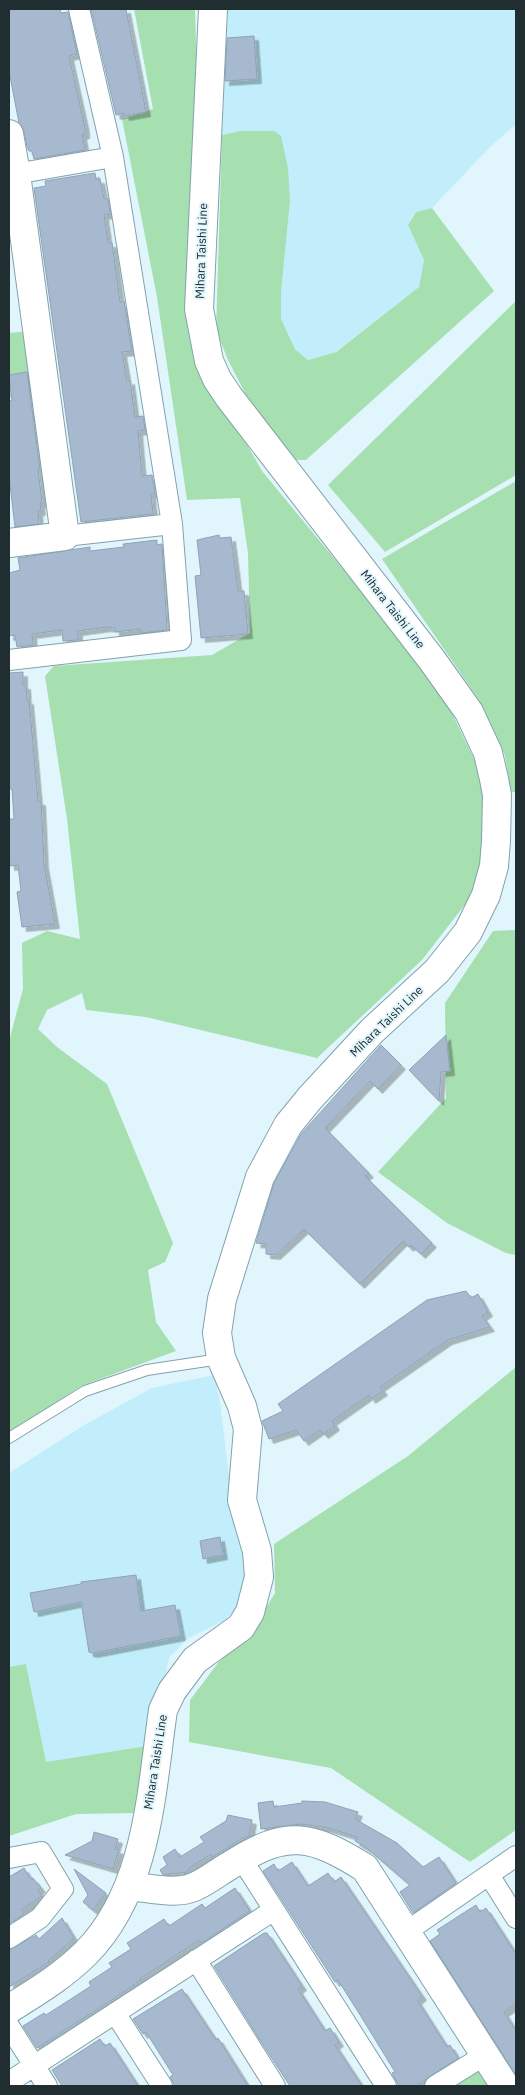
<svg xmlns="http://www.w3.org/2000/svg" width="525" height="2095" font-family="'IBM Plex Sans',sans-serif">
	<style>
		.built { fill: #c2edfa }
		.green { fill: #a6dfb0 }
		.building { fill: #a6b9cf; stroke: #8fa2b7; filter: url(#shadow) }
		.lines { fill: none; stroke-linecap: round; stroke-linejoin: round }
		.lane-casing { stroke: #82a2ac; stroke-width: 12 }
		.street-casing { stroke: #82a2ac; stroke-width: 22 }
		.secondary-casing { stroke: #82a2ac; stroke-width: 30 }
		.primary-casing { stroke: #82a2ac; stroke-width: 30 }
		.lane { stroke: #fff; stroke-width: 10 }
		.street { stroke: #fff; stroke-width: 20 }
		.secondary { stroke: #fff; stroke-width: 28 }
		.primary { stroke: #fff; stroke-width: 28 }
		.labels { text-anchor: middle; dominant-baseline: central; stroke-width: 4; stroke-linejoin: round; paint-order: stroke }
		.street-label { font-size: 12px; fill: #202e31; stroke: #e1f6fc }
	</style>
	<defs>
		<filter id="shadow"><feDropShadow dx="4.5" dy="4.5" stdDeviation="0" flood-color="#0004"/></filter>
	</defs>
	<rect width="100%" height="100%" fill="#e1f6fc"/>
	<!-- built -->
	<path class="built" d="M228,9h288v115l-26,23 -58,61 -17,4 -7,13 16,35 -5,27 -84,65 -26,8 -14,-11 -14,-30v-27l9,-91 -9,-64 -7,-6h-34l-18,4z
		M214,1375l6,27 10,82 15,58 2,59 -24,20 -36,18 -18,19 -16,87 -107,17 -20,-98 -17,3v-194l77,-49 66,-36z"/>
	<!-- green -->
	<path class="green" d="M134,9h61l3,98 -8,168 42,143 30,53 146,177 41,59 28,58 14,71 -21,62 -48,62 -105,98 -171,-41 -60,-7 -4,-17 -35,17 -9,19 19,18 50,37 66,159 -8,19 -17,8 8,52 20,29 -95,35 -72,47v-392l14,-52 -1,-46 25,-12 33,8 -13,-120 -22,-143 9,-10 158,-11 38,-22 -2,-80 -8,-55 -53,2 -30,-203 -35,-178 31,-10z
		M240,131h34l7,5 7,32 2,33 -9,91v27l14,30 13,11 28,-8 83,-65 5,-27 -16,-35 8,-13 16,-4 62,83 -188,169h-11l-22,-24 -27,-41 -18,-35 -12,-30 6,-195z
		M516,301v174l-131,77 -57,-67z
		M29,331l9,63 -29,4v-65z
		M516,481v311h-5l-6,-36 -26,-56 -97,-141z
		M516,930v325l-10,-2 -59,-30 -69,-51 68,-74 -1,-95 48,-72z
		M516,1367v463l-46,32 -139,-94 -142,-26 1,-42 28,-37 33,-31 24,-39 -1,-49 134,-88z
		M26,1664l20,98 107,-17 -17,68 -60,1 -67,22v-169z
		M474,2071l11,1 9,14h-43z"/>
	<!-- building -->
	<path class="building" d="M9,9h51l1,4 7,-1 9,42 -8,2 16,72v6l-3,1 3,15 -51,9 -2,-8h-3l-2,-4 -3,-16 -5,-8 -10,-52z
		M91,9h35l20,103 -21,4 -1,-3 -8,2z
		M254,36l3,43 -32,2 2,-43z
		M95,173l1,6h4l4,20 4,-1 2,16 -6,1 4,28h4l8,59 4,-1 8,50 -10,1 5,29 3,-1 5,37 8,-1 2,14 -7,1 4,45 10,-1 3,18 -4,1 2,20 -72,8 -47,-334 12,-2 -1,-5z
		M27,372l13,97h-2l4,34h-2l1,8h-3l1,13 -24,3 -6,-51v-75l3,-1 -3,-25z
		M219,535l1,3 11,-1 7,54h6l4,43 -47,4 -6,-62 6,-1 -4,-35z
		M157,540v5l5,-1 5,86 -25,3 -1,-4 -26,3v-4l-8,-1 -29,4v9l-15,1 -1,-11 -30,4 1,11 -16,2 -2,-12 -6,1v-63l11,-3 -2,-12 72,-11v4l34,-4 -1,-3z
		M23,672v13h3l1,16 2,-1 9,101h3l3,63 11,60 -33,3 -5,-35 4,-1 -3,-26 -8,1 -1,-15v-32h5l-2,-30h-3v-116z
		M446,1035l4,36 -9,1 -2,29 -30,-31z
		M381,1045l20,20 -23,24 -8,-8 -45,47 44,45 -4,3 67,67 -11,11 -10,-9 -2,2 -6,-6 -43,43 -56,-55 -28,26 -10,-1v-10l-10,-1 18,-60 27,-49z
		M466,1291l5,7 7,-4 10,18 -6,4 8,11 -42,13 -68,47 3,4 -12,8 -2,-4 -37,26 3,5 -11,8 -4,-4 -16,11 -8,-11 -27,9 -7,-18 21,-10 -5,-7 149,-104z
		M220,1537l3,18 -20,4 -3,-18z
		M136,1575l5,36 34,-6 6,31 -88,17 -4,-1 -8,-50 -47,10 -4,-19 51,-9v-2z
		M273,1801l1,6 28,-4v-2l23,1 33,10 -3,7 42,24 26,24 16,-10 17,26 -43,30 -13,-21 10,-7 -42,-36 -13,-8 2,-4 -29,-9 -27,-4 -40,5 -3,-26z
		M228,1815l24,5 -3,17h-5l-31,20 -2,-3 -23,15v3l-25,3 -3,-5 7,-5 -4,-8 12,-8 5,8 24,-15 -4,-5 26,-16z
		M94,1832l24,7 -3,10 4,1 -6,19 -48,-14 27,-14z
		M292,1862l16,24 20,-13 6,9 7,-5 81,119 -5,4 30,47 3,-2 8,13 -42,28h-17l-7,-13 3,-1 -33,-54 -24,-38 -3,2 -72,-111 11,-7 4,7z
		M24,1868l7,11 2,-1 8,10 -3,2 4,6 -21,14 3,4 -15,10v-47z
		M74,1869l32,24 -13,17 -10,-8 5,-7z
		M235,1888l15,23 -49,32 -2,-3 -59,39 1,1 -26,18 -78,50 -14,-22 21,-13 2,2 45,-29 -2,-4 23,-15 -3,-4 22,-14 -4,-6 37,-24 5,7 33,-22 3,4z
		M476,1905l4,7 6,-4 30,46v50l-12,8 12,19v44l-86,-134 10,-7 -3,-4z
		M62,1918l12,20 -26,23 1,1 -40,25v-37l27,-15 3,4z
		M264,1933h3l35,53 -4,3 27,42 5,-3 9,14 -4,3 27,41h-72l-30,-46 -46,-74z
		M182,1989l34,51 2,-2 30,48h-73l-5,-9 3,-2 -27,-43 -3,2 -10,-15z
		M100,2039l5,7 5,-3 28,43h-76l-10,-16z"/>
	<g class="lines">
		<!-- lane casing -->
		<g class="lane-casing">
			<path id="lane" d="M9,1438l76,-47 62,-21 73,-11"/>
		</g>
		<!-- street casing -->
		<g class="street-casing">
			<path id="street" d="M9,175l104,-18
				M65,536l107,-12
				M9,660l172,-20 -9,-116 -59,-367 -34,-148
				M9,1858l32,-6 22,37 -23,29 -31,20
				M241,1858l145,228
				M489,1875l27,43
				M406,1932l110,-76
				M196,1960l79,126
				M115,2013l47,73
				M9,2026l38,60
				M9,2082l265,-172
				M435,2086l50,-31"/>
		</g>
		<!-- secondary casing -->
		<g class="secondary-casing">
			<path id="secondary" d="M9,134l7,40 49,362 -56,7
				M129,1886c21,2 46,9 65,1 14,-6 27,-17 40,-24 54,-34 78,-28 131,5l140,218"/>
		</g>
		<!-- primary casing -->
		<g class="primary-casing">
			<path id="primary" d="M9,2009c27,-17 54,-33 77,-56 62,-63 65,-160 77,-243l9,-19 23,-31 46,-33 9,-15 9,-35 -2,-26 -15,-51 6,-71 -6,-23 -21,-48 -4,-25 5,-34 38,-122 28,-52 22,-27 62,-67 65,-60 31,-39 18,-37 8,-29 2,-25 1,-46 -3,-16 -6,-26 -19,-41 -37,-52 -203,-263 -12,-18 -8,-18 -10,-52 14,-300"/>
		</g>
		<!-- lane -->
		<use href="#lane" class="lane"/>
		<!-- street -->
		<use href="#street" class="street"/>
		<!-- secondary -->
		<use href="#secondary" class="secondary"/>
		<!-- primary -->
		<use href="#primary" class="primary"/>
	</g>
	<g class="labels">
		<!-- street labels -->
		<g class="street-label">
			<text transform="translate(201 251) rotate(-88)">Mihara Taishi Line</text>
			<text transform="translate(393 609) rotate(52)">Mihara Taishi Line</text>
			<text transform="translate(386 1021) rotate(-44)">Mihara Taishi Line</text>
			<text transform="translate(155 1762) rotate(-81)">Mihara Taishi Line</text>
		</g>
	</g>
	<!-- border -->
	<rect width="525" height="2095" fill="none" stroke="#202e31" stroke-width="20"/>
</svg>
